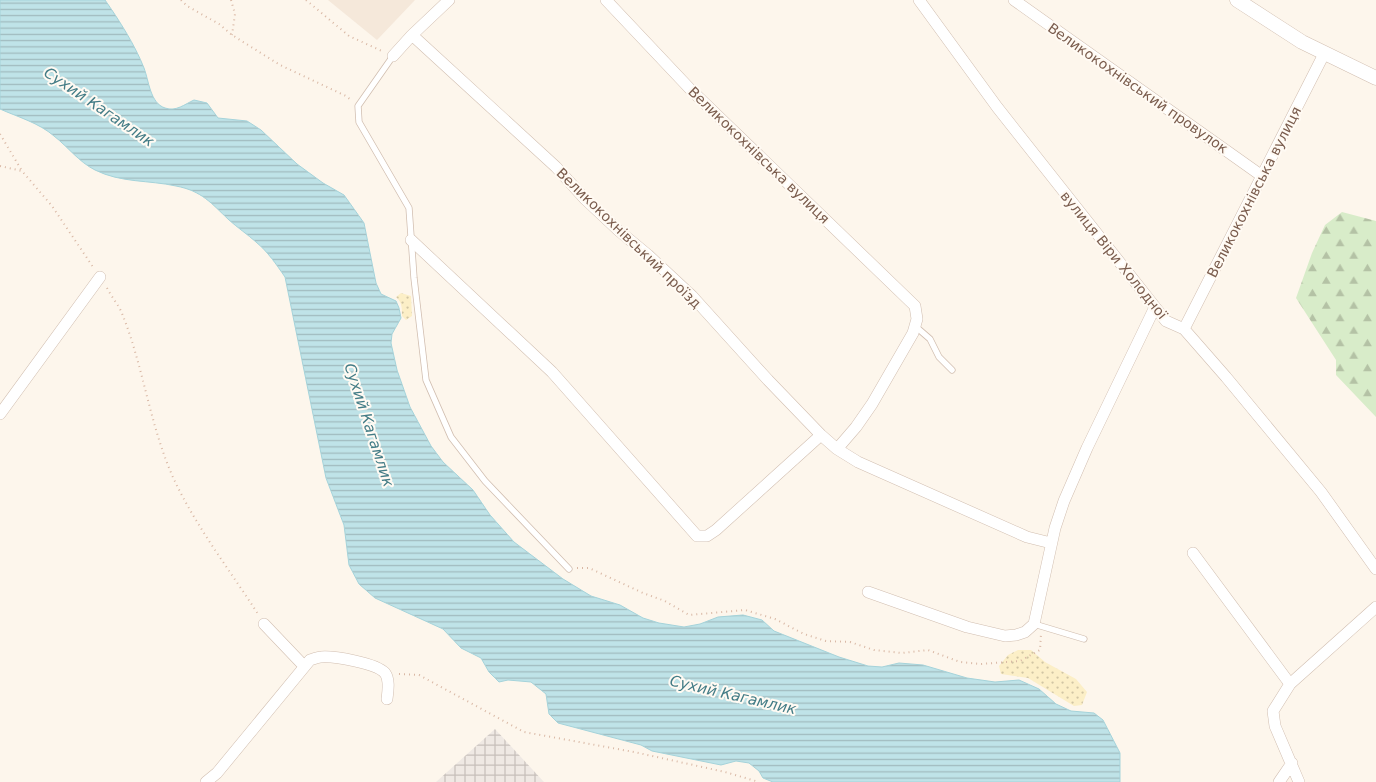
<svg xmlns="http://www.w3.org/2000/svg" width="1376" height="782" font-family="'DejaVu Sans',sans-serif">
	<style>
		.residential { fill: #f5e8da }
		.industrial { fill: url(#industrial-grid) }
		.forest { fill: url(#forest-firs) }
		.sand { fill: url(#sand-dots) }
		.water { fill: url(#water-rules); stroke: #a5d3da }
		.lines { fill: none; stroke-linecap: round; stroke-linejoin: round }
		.service-casing { stroke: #d1beb0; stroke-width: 7 }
		.minor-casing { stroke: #d1beb0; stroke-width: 12 }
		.tertiary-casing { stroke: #d1beb0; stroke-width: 15 }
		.path { stroke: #d9b8a5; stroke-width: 2; stroke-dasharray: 1 4; stroke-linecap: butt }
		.service { stroke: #fff; stroke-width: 5.5 }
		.minor { stroke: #fff; stroke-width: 11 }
		.tertiary { stroke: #fff; stroke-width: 14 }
		.labels { text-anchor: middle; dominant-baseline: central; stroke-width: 4; stroke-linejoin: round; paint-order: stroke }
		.street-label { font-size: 14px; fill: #7a5c4d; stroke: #fffaf3 }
		.water-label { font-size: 15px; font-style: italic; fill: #437c86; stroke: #fffaf3 }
	</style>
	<defs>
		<pattern id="industrial-grid" width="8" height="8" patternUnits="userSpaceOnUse" patternTransform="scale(1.25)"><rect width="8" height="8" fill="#efe9e4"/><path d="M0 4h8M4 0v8" fill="none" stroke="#c7c0bb"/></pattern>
		<pattern id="forest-firs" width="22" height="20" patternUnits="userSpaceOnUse" patternTransform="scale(1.25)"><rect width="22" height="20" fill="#d8ecc9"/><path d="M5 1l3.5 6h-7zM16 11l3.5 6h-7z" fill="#b4c2a5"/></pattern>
		<pattern id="sand-dots" width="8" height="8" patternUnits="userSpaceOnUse" patternTransform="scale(1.25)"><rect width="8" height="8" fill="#fcefc7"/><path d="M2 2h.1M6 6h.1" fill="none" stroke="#d1c5a4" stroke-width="1.8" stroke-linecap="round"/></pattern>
		<pattern id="water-rules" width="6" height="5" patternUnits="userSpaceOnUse" patternTransform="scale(1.25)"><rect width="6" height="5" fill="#bfe3e8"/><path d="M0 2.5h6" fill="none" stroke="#a0bbbe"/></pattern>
	</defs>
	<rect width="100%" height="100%" fill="#fdf6ec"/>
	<!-- residential -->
	<path class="residential" d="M328,0h87l-38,40z"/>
	<!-- industrial -->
	<path class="industrial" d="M495,729l49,53h-108z"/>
	<!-- forest -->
	<path class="forest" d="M1342,212l34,9v196l-40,-42v-15l-40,-62 16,-45 13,-28z"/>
	<!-- sand -->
	<path class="sand" d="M401,293l10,3 1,20 -6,4 -4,-4c0,-8 0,-14 -6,-19z
		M1018,650h13l14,12 31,17 11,13 -5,13 -8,1 -46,-28 -27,-4 -2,-8 9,-11z"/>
	<!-- water -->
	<path class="water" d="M0,0h105c14,20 30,45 39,68 5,13 6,35 21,40 11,4 20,-4 29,-8l13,3 11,15 29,3 14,9 36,34 26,19 21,12 20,28 12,60 5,11 15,7 3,7 2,10 -9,16 -1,9 6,27 13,37 21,39 12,16 30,28 17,25 24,27 49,37 28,17 29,9 23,13 16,5 25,4 16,-3 18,-7 25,-2 19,5 12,11 65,26 29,9 14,1 17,-4 24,2 44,13 28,4 24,-2 20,9 17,15 15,7 23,2 9,7 17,33v29h-347l-10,-4 -4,-7 -10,-8 -13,-2 -15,4 -69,-14 -11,-6 -83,-22 -9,-9 -3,-20 -15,-12 -23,-2 -9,2 -10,-10 -8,-14 -20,-10 -18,-19 -68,-31 -16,-14 -10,-19 -5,-40 -18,-47 -41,-201c-9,-13 -17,-25 -29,-35 -9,-8 -18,-14 -27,-22 -18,-17 -27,-29 -53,-34 -27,-6 -55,-3 -81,-16 -16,-8 -27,-23 -41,-34 -15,-13 -36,-19 -54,-27z"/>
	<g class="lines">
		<!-- service casing -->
		<g class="service-casing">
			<path id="service" d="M393,56l-35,50 1,16 50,86 5,70 12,102 25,57 34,44 84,88
				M915,326l15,13 9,18 13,13
				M1034,624l50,15"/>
		</g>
		<!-- minor casing -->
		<g class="minor-casing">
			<path id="minor" d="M606,0l85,90 224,216 2,13 -4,14 -41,71 -16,23 -19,22
				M919,0l78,107 169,214 18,8 42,48 95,115 55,77
				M1014,0l248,176
				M412,35l144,132 29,32 33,31 30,25 44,41 76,84 53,55 16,14 21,13 169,75 24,6
				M393,56l19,-21 37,-35
				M411,240l141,132 145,164h10l9,-6 105,-95
				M1184,329l140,-275
				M0,414l100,-137
				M1193,553l97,131
				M868,592l99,35 38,9 11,-1 9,-3 9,-8 21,-96 9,-27 23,-53 68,-141
				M264,624l40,42
				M206,782l11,-9 93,-113c3,-1 8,-3 11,-3 13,-1 55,6 64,16 5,7 3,18 2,26
				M1279,782l13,-19
				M1299,782l-24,-56 -2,-15 17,-27 86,-77"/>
		</g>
		<!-- tertiary casing -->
		<g class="tertiary-casing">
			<path id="tertiary" d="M1237,0l65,42 74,36"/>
		</g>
		<!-- path -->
		<path class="path" d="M181,0l6,6 32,18 13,11 48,30 66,31 5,4
			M231,0l4,14 -3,21
			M306,0l43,36 35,16
			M0,134l22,37
			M0,166l22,5 30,35 41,61
			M107,288c4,8 10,15 14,23 22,53 28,111 51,164 22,49 57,94 86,139
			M577,568h12l54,25 22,8 24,14 56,-5 30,9 29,15 22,7 24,1 24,8 28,3 26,-3 32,12 21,2 39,-3 20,-11 1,-16
			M399,674l20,1 105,57 110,20 91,20 34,10"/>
		<!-- service -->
		<use href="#service" class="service"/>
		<!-- minor -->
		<use href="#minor" class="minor"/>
		<!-- tertiary -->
		<use href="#tertiary" class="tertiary"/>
	</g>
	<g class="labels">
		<!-- street labels -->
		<g class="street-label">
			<text transform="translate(1138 88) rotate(35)">Великокохнівський провулок</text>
			<text transform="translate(759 155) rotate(44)">Великокохнівська вулиця</text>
			<text transform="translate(1254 192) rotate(-63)">Великокохнівська вулиця</text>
			<text transform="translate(629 238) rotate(44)">Великокохнівський проїзд</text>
			<text transform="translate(1114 255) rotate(51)">вулиця Віри Холодної</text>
		</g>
		<!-- water labels -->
		<g class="water-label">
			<text transform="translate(99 107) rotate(34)">Сухий Кагамлик</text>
			<text transform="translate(369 425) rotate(72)">Сухий Кагамлик</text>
			<text transform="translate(733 695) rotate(13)">Сухий Кагамлик</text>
		</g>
	</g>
</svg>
